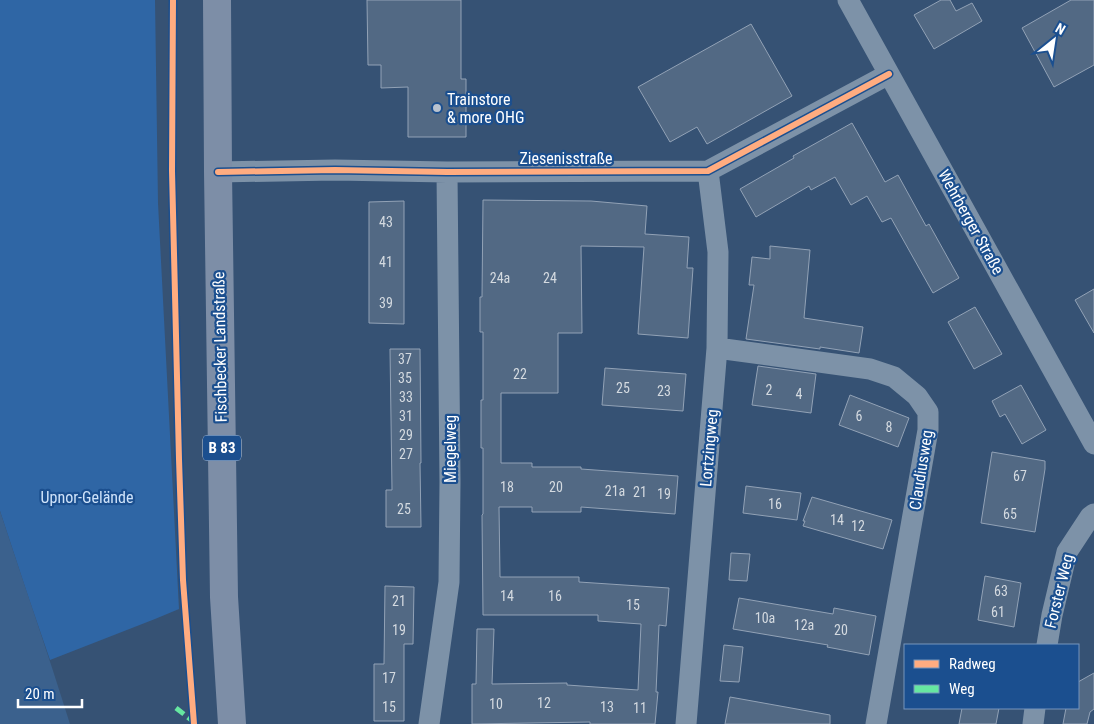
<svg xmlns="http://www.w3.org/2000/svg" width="1094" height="724" font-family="'Roboto Condensed',sans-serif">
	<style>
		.green { fill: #2f66a5 }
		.water { fill: #3b618d }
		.building { fill: #526984; stroke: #92a2b6 }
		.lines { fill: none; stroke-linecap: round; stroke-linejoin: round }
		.street { stroke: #7d92a8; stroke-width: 21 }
		.primary { stroke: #7d8ea7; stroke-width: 28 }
		.quiet { stroke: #66e7a1; stroke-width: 5; stroke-dasharray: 10 5; stroke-linecap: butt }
		.cycleway-casing { stroke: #1b4f8f; stroke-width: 9 }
		.cycleway { stroke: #ffac80; stroke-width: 6 }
		.poi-dot { fill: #b9c2ce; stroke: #1b4f8f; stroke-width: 2 }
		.labels { text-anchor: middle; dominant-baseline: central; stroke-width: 4.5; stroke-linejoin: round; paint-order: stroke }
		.number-label { font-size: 14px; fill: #d4dae0 }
		.shield { fill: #1b4f8f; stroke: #bbcadd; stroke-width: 1 }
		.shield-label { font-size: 15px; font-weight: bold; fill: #fff }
		.poi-label { font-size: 16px; fill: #fff; stroke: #1b4f8f; text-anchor: start }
		.street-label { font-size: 16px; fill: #fff; stroke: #1b4f8f }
		.park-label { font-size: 16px; fill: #cfe3fa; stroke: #1b4f8f }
	</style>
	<rect width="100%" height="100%" fill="#365274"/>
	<!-- green -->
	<path class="green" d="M0,0h155l3,203 21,406 -24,10 -105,41 -22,-64 -28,-85z"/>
	<!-- water -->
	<path class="water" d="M0,511c23,71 48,142 70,213h-70z"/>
	<!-- building -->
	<path class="building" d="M367,0h94v79h5v58h-58v-50l-27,1v-23h-13z
		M941,0h9l6,11 16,-8 10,18 -48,28 -20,-34z
		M1071,0h23v65l-40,22 -32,-59z
		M751,24l41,72 -85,48 -10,-17 -27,15 -32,-55z
		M852,123l33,59 13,-7 28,51 3,-2 30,54 -26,15 -42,-75 -9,4 -15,-26 -16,9 -16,-28 -24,13 -2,-4 -53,31 -16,-28 54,-31 -1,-2z
		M483,200l108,1 56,5 -2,28 44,3 -2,31h6l-5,70 -50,-4 6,-87 -63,-1 1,87h-24v60h-57v70h31v4h49v2l97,7 -3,38 -94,-7v5h-49v-5h-33l1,70h79v5l90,6 -3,38 -7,-1 -3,67h2l-3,32h-65v-2l-118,2v-40h4l1,-55h17l-2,55 75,-1v2l71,5 3,-66 -43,-3v-6h-115l-1,-100 1,-1v-66h-2v-48h2v-68h-3v-35h2z
		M404,201v123l-35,-1v-121z
		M770,246l40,4 -6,68 59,9 -4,26 -39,-6v2l-74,-10 8,-54h-5l3,-28 18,2z
		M1094,289v44l-19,-33z
		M975,307l27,47 -28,15 -26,-47z
		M390,349h30l1,114h-1l1,64h-35v-37h6z
		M758,366l58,8 -5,39 -59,-8z
		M605,368l81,6 -3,37 -81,-6z
		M1021,385l25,45 -24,14 -17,-30 -5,3 -8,-16z
		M850,395l59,23 -11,29 -59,-22z
		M992,452l53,9v8l-10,63 -54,-9z
		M746,486l55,7 -4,27 -54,-7z
		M812,497l80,23 -9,29 -80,-23 2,-5h-2z
		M731,553l19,1 -3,27 -18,-1z
		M985,576l36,7 -7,44 -36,-7z
		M385,586l29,1 -1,57h-9v77h-30v-57h10z
		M739,598l94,16 1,-6 42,8 -7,39 -42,-8 1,-2 -95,-16z
		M724,645l19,2 -4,35 -19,-1z
		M1094,673v36l-4,3 -3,12h-24l3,-16h12v-26z
		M730,697l100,18v9h-105z
		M962,708h37l-3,16h-37z"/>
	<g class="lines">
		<!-- street -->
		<path class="street" d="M848,0l246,444
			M218,172l117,-2 112,2 261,-1 181,-97
			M717,348l153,21 24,8 23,19 11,16v18l-52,294
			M1047,645l5,-30 15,-63 23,-35 4,-3
			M429,724l20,-142 1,-100 -3,-310
			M686,724l31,-376 1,-96 -10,-81
			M1033,724l2,-16"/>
		<!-- primary -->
		<path class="primary" d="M217,0l1,172 6,425 8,127"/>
		<!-- quiet -->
		<path class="quiet" d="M176,708l18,14"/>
		<!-- cycleway casing -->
		<g class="cycleway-casing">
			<path id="cycleway" d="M173,0l-1,171 7,288 4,121 11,144
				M218,172l117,-2 112,2 261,-1 181,-97"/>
		</g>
		<!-- cycleway -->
		<use href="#cycleway" class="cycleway"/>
	</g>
	<!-- markers -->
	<circle class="poi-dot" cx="437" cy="108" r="5"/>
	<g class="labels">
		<!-- number labels -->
		<g class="number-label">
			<text x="386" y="222">43</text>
			<text x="386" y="262">41</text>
			<text x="500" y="278">24a</text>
			<text x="550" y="278">24</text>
			<text x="386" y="303">39</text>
			<text x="405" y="359">37</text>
			<text x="520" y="374">22</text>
			<text x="405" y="378">35</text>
			<text x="623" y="388">25</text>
			<text x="769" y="390">2</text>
			<text x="664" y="391">23</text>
			<text x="799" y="394">4</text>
			<text x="406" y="397">33</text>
			<text x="406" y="416">31</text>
			<text x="859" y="416">6</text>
			<text x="889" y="427">8</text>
			<text x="406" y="435">29</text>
			<text x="406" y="454">27</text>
			<text x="1020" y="476">67</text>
			<text x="507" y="487">18</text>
			<text x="556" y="487">20</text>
			<text x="615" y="491">21a</text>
			<text x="640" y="492">21</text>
			<text x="664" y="494">19</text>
			<text x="775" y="504">16</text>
			<text x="404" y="509">25</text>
			<text x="1010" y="514">65</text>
			<text x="837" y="520">14</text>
			<text x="858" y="526">12</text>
			<text x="1001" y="591">63</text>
			<text x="507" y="596">14</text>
			<text x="555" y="596">16</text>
			<text x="399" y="601">21</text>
			<text x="633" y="605">15</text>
			<text x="998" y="612">61</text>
			<text x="765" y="618">10a</text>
			<text x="804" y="625">12a</text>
			<text x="399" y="630">19</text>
			<text x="841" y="630">20</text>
			<text x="389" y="678">17</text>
			<text x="544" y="703">12</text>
			<text x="496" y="704">10</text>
			<text x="389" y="707">15</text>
			<text x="607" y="707">13</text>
			<text x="640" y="708">11</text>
		</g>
		<!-- shield labels -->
		<rect class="shield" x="203" y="435.5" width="38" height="25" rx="4"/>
		<g class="shield-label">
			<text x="222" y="448">B 83</text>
		</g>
		<!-- poi labels -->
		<g class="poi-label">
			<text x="447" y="99">Trainstore<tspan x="447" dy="18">&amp; more OHG</tspan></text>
		</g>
		<!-- street labels -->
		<g class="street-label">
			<text x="566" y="158">Ziesenisstraße</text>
			<text transform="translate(971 222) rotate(61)">Wehrberger Straße</text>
			<text transform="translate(220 347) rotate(-91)">Fischbecker Landstraße</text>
			<text transform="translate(709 448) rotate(-85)">Lortzingweg</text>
			<text transform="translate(450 449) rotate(-90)">Miegelweg</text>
			<text transform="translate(921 470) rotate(-81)">Claudiusweg</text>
			<text transform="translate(1059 591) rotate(-76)">Forster Weg</text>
		</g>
		<!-- park labels -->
		<g class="park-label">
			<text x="87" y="497">Upnor-Gelände</text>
		</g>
	</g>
	<!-- legend -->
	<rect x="904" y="644" width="175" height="65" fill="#1b4f8f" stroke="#7695bc"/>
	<rect x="914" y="660" width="25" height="8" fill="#ffac80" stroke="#7695bc"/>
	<text x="949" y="669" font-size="15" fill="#ffffff">Radweg</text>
	<rect x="914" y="685" width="25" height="8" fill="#66e7a1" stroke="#7695bc"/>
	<text x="949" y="694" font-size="15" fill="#ffffff">Weg</text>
	<!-- north arrow -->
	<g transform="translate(1054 40) rotate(30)" stroke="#1b4f8f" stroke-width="4" paint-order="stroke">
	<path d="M0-4L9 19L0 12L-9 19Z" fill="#ffffff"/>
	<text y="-8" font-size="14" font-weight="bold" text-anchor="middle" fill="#ffffff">N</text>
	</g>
	<!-- scale -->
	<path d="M18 699v8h64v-8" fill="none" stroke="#ffffff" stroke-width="2.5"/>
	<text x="25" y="699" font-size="15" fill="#ffffff" stroke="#1b4f8f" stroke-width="4" paint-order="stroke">20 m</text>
</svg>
